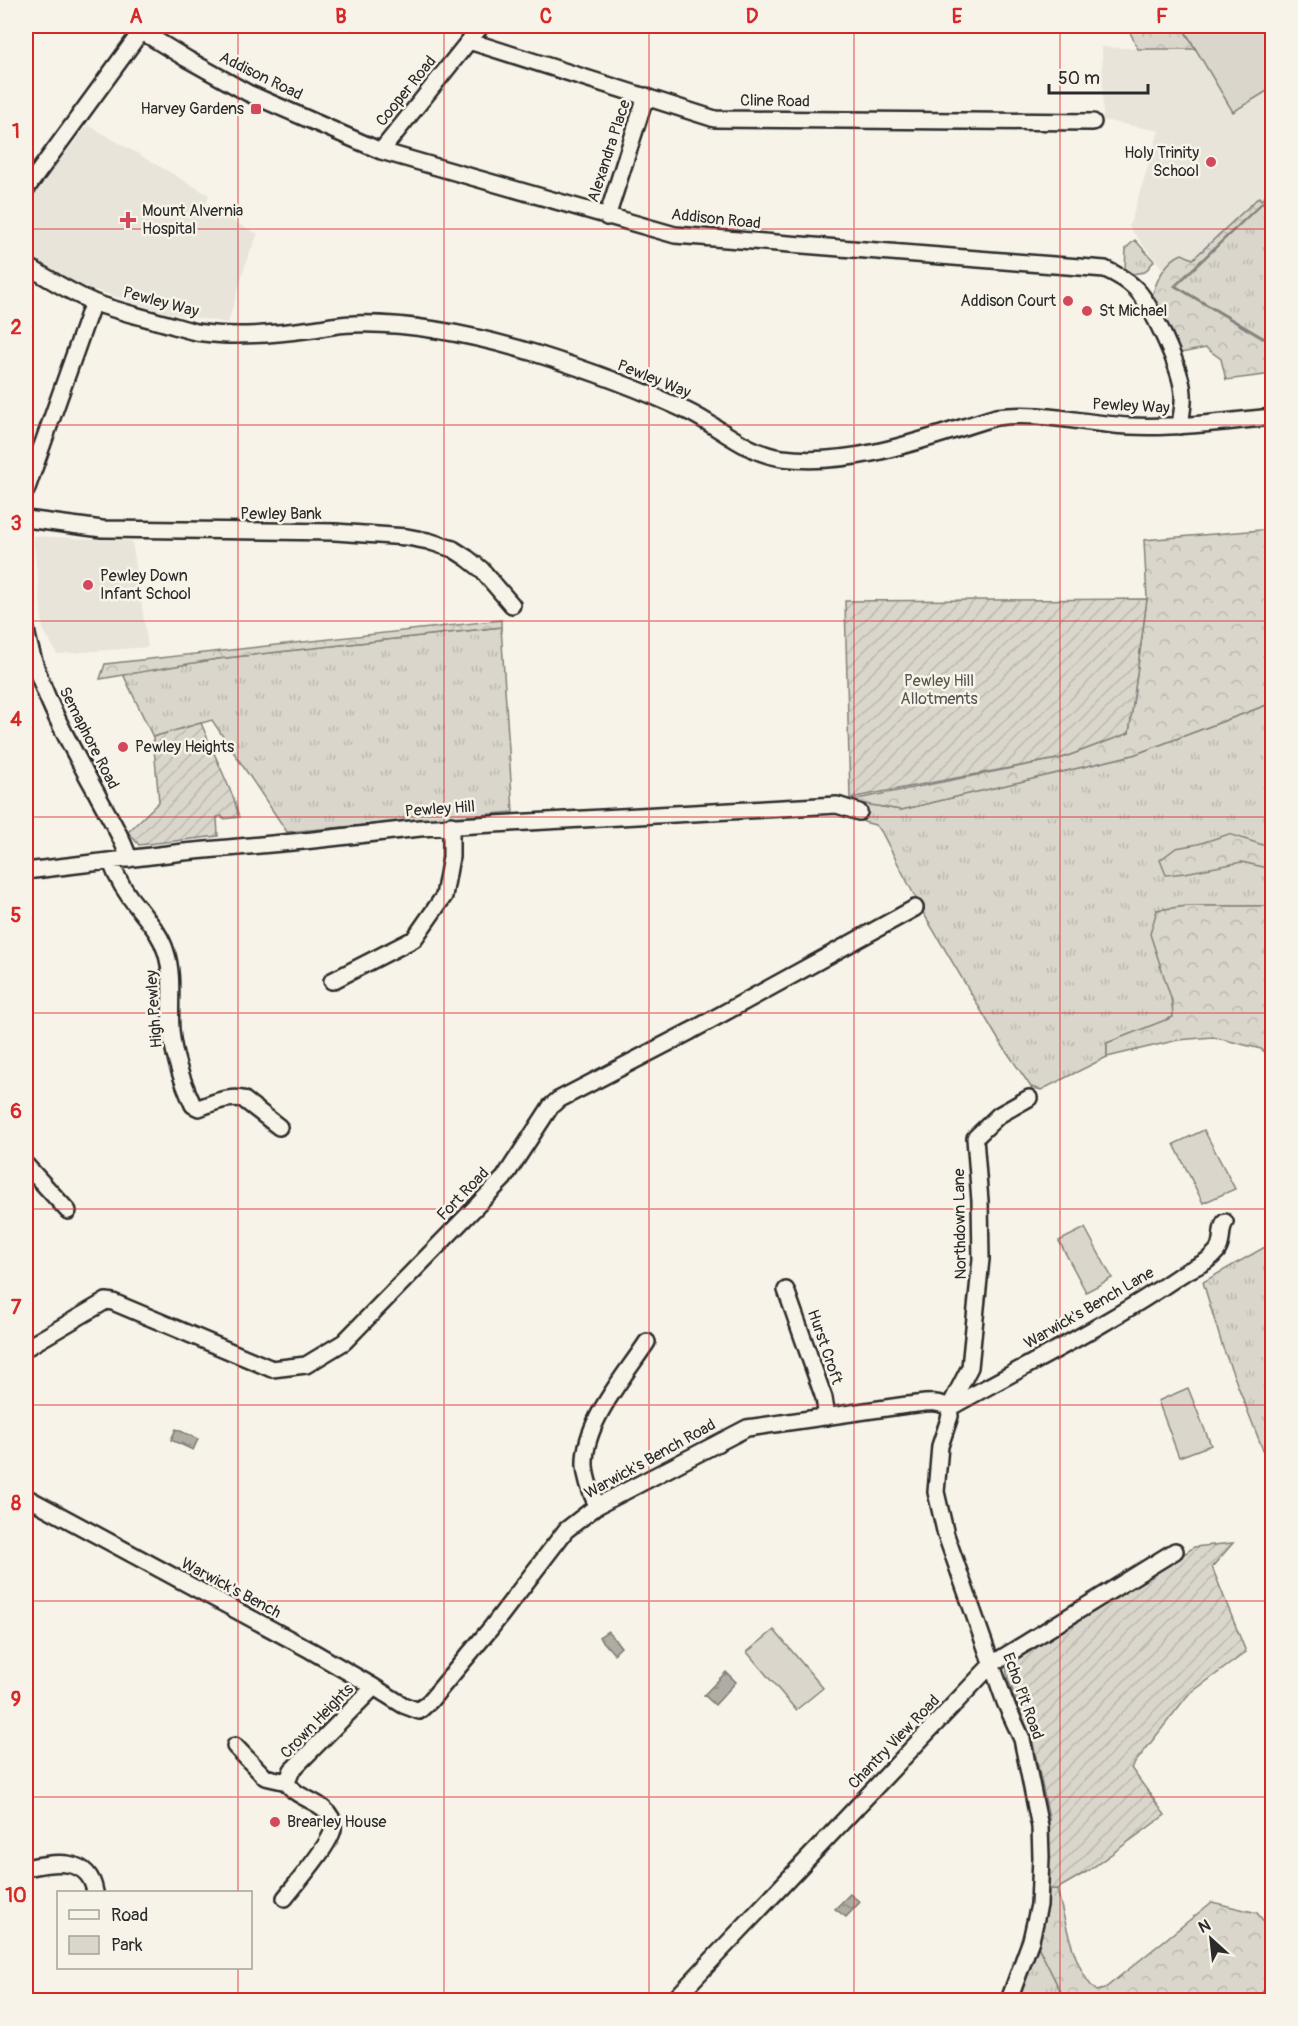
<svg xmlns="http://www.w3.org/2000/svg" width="1298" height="2026" font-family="Pangolin,sans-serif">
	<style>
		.built { fill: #e8e4da }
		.grass { fill: url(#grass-tufts); stroke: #82807c; stroke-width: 1.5 }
		.forest { fill: url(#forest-crowns); stroke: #82807c; stroke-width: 1.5 }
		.park { fill: #dad6cc; stroke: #82807c; stroke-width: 1.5 }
		.garden { fill: url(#garden-furrows); stroke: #82807c; stroke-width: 1.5 }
		.water { fill: url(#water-ripples); stroke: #7a7874; stroke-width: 1.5 }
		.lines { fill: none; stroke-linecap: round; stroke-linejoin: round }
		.street-casing { stroke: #2b2b2b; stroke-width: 20 }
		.street { stroke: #f7f3e8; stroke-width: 15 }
		.grid { fill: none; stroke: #d62828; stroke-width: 1.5; stroke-opacity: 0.55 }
		.poi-dot { fill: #d1495b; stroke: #f7f3e8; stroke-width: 2 }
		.labels { text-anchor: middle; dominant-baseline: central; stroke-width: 5; stroke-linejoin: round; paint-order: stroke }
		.street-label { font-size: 16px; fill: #2b2b2b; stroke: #f7f3e8 }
		.poi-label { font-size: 16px; fill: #2b2b2b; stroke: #f7f3e8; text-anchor: start }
		.park-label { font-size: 16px; fill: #575653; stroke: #f7f3e8 }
		.neatline { fill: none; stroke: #d62828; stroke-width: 2 }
		.grid-label { font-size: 20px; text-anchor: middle; font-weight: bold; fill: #d62828 }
	</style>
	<defs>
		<pattern id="grass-tufts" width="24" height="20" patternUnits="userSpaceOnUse" patternTransform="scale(1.5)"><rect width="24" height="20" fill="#dad6cc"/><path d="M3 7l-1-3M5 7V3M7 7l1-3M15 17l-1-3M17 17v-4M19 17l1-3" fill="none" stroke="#bbb8af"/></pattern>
		<pattern id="forest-crowns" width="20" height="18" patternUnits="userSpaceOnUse" patternTransform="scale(1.5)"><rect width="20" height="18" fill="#dad6cc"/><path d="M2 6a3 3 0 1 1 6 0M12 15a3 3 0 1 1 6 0" fill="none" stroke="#bbb8af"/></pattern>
		<pattern id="garden-furrows" width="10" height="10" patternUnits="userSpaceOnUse" patternTransform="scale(1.5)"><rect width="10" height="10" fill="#dad6cc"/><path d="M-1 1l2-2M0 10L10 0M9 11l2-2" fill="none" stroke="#bbb8af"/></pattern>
		<pattern id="water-ripples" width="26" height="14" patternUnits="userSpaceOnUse" patternTransform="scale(1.5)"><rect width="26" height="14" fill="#afaca4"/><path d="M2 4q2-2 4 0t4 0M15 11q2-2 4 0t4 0" fill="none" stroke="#8f8c86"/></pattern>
	</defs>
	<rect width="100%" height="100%" fill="#f7f3e8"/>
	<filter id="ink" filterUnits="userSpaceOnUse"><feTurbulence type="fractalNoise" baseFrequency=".0167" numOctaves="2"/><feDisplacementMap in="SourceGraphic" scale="12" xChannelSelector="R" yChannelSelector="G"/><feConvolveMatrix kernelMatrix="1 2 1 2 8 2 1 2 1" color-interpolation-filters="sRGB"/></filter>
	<g filter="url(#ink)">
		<!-- built -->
		<path class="built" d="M1187,26h85v168l-96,92 -47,-59 30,-96 -56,-11 -1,-73 66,3 13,-21z
			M88,125l121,70 -4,12 53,27 -11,25 -19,64 -64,-11 -97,-31 -41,-25v-53z
			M33,536l99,5 16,106 -91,7 -14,-25z"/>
		<!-- grass -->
		<path class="grass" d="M1272,194v138l-8,6 -88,-52z
			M1135,240l19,21 -9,11 -13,2 -7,-4 1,-22z
			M501,627l12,185 -226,20 -75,-112 -59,17 -30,-63 94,-15z
			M1272,703v203h-84l-31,4 17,107 -67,26v14l-66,33 -10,-3 -33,-48 -73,-123 -44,-85 -6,-6 -11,-3 -17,-21 54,9 232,-55z
			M1272,1243v230l-49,-125 -20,-66z
			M1038,1946l27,54h-49z"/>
		<!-- forest -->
		<path class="forest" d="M1127,26h68l-10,6 11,17h-58z
			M1272,190v3l-98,93 89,53 9,-6v41l-46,6 -5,-21 -15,-11 -25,5 -29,-55c3,-16 14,-38 30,-44l11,5 66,-62 2,3z
			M1272,529v174l-139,52 -232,55 -54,-9 215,-43 67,-25 18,-134 -3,-59z
			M501,620v7l-284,32 -117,20 5,-15z
			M1229,834l43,14v21l-30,-7 -57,11 -19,2 -6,-15 16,-12 22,-4z
			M1188,906h84v152l-11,-9 -48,-12 -35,3 -71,17v-14l66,-26 -1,-16 -22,-67 7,-24z
			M1048,1889h9c7,27 18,86 40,102l7,-2 108,-87 45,11 15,18v49l-12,15 -9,5h-186l-27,-54z"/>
		<!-- park -->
		<path class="park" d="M1195,26h77v62l-39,24 -48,-81z
			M1204,1130l31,59 -32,14 -29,-59z
			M1085,1228l27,50 -26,14 -27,-51z
			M1188,1388l23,57 -32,12 -21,-56z
			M774,1630l49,58 -27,22 -49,-58z"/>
		<!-- garden -->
		<path class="garden" d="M1147,599l-18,134 -67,25 -212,40 -5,-197z
			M201,723l33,76 5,18 -16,2 -1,-3 -5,1 1,19 -79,9 -11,-13 31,-30 -6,-65z
			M1233,1543l-21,24 34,85 -58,43 -57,73 34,47 -77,56 -31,18h-9l1,-72 -16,-74 -25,-64 -2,-13 31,-21 136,-83 21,-15z"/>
		<!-- water -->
		<path class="water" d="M176,1429l22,10 -5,11 -22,-10z
			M608,1631l13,16 -7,7 -15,-17z
			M726,1672l10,10 -21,23 -11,-10z
			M850,1894l10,8 -14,15 -11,-8z"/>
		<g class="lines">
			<!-- street casing -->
			<g class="street-casing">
				<path id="street" d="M141,31l46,28 61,34 133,58 294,84 430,34c11,5 22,11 31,20 16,17 46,81 47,105 1,11 -2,22 -3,32
					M469,41l246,78 378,3
					M381,151l100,-125
					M26,189l119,-163
					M607,217l39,-121
					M26,265c21,13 44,27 67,37 20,8 43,13 63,19 13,3 27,8 40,11 38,6 79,2 117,-3 13,-2 27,-5 40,-5 60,-2 124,12 181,29 51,16 104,35 153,58 32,15 58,42 95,47 74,9 144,-20 214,-41 45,-6 88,7 133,9 48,2 96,-4 143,-9
					M26,491l67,-189
					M26,519l76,10 233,3 72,5 21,4 25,8 14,9 14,11 31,36
					M26,630c11,57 42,111 70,162 11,22 26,43 33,67
					M111,862c6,17 16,33 28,47 11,14 22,26 27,43 8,24 3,52 5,78 2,24 12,53 22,75l6,3c13,-5 29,-12 44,-9l36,28
					M26,871l158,-19 120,-11 116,-13 417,-23 22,7
					M332,981l82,-42 30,-43 7,-39v-32
					M26,1165l42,46
					M786,1290l38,108 3,19
					M26,1348l80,-47 7,1 159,67 34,-4 38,-23 160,-164 47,-72 7,-6 133,-69 224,-123
					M949,1408l1,8 -10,30 -4,46 10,43 59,167 17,37 18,88 1,30 -2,48 -8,35 -22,60
					M949,1408l21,-41 11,-108 -1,-58 -5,-63 24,-23 30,-17
					M949,1408c77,-43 157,-82 230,-132 13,-9 27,-11 38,-25 7,-9 2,-20 8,-29
					M26,1497l284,153 64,37 29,18 16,6 11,-10 61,-73 75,-98 31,-24 150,-78 160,-23c14,-1 30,-6 42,3
					M597,1506c-6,-13 -11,-26 -12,-40 -2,-43 40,-90 62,-124
					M235,1746l30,31 22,5
					M26,1868c28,-6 63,-12 69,24
					M285,1898c11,-14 45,-53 48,-69 1,-8 -3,-15 -9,-20 -13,-11 -29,-12 -37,-27l5,-12 82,-83
					M674,2000l318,-336 183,-113"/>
			</g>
			<!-- street -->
			<use href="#street" class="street"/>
		</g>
	</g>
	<!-- grid -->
	<path class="grid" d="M238,26v1866M444,26v1974M649,26v1974M854,26v1974M1060,26v1974M26,229h1246M26,425h1246M26,621h1246M26,817h1246M26,1013h1246M26,1209h1246M26,1405h1246M26,1601h1246M26,1797h1246M238,1968v32"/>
	<!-- markers -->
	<g class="poi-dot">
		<rect x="250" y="103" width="12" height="12" rx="3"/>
		<circle cx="1211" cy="162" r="6"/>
		<path d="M125 211h6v6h6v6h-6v6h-6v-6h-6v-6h6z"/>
		<circle cx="1068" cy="301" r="6"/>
		<circle cx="1087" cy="311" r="6"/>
		<circle cx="88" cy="585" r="6"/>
		<circle cx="123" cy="747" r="6"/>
		<circle cx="275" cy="1822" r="6"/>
	</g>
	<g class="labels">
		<!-- street labels -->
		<g class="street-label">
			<text transform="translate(261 76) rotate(26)">Addison Road</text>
			<text transform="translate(406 91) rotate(-51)">Cooper Road</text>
			<text transform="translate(775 101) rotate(1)">Cline Road</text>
			<text transform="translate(609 151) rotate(-72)">Alexandra Place</text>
			<text transform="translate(716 219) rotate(6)">Addison Road</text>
			<text transform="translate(161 302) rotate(15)">Pewley Way</text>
			<text transform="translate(654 379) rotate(22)">Pewley Way</text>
			<text transform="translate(1131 406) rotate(3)">Pewley Way</text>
			<text x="281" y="514">Pewley Bank</text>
			<text transform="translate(89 738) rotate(63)">Semaphore Road</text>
			<text transform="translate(440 809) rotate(-4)">Pewley Hill</text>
			<text transform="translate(154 1009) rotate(-94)">High Pewley</text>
			<text transform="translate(463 1194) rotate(-46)">Fort Road</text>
			<text transform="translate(960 1224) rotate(-91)">Northdown Lane</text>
			<text transform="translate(1089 1308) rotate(-30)">Warwick's Bench Lane</text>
			<text transform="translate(825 1347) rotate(71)">Hurst Croft</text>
			<text transform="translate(650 1459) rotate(-29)">Warwick's Bench Road</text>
			<text transform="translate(231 1588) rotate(28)">Warwick's Bench</text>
			<text transform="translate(1023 1696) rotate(70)">Echo Pit Road</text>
			<text transform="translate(317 1721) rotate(-46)">Crown Heights</text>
			<text transform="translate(894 1742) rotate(-46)">Chantry View Road</text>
		</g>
		<!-- poi labels -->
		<g class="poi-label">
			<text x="244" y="109" text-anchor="end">Harvey Gardens</text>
			<text x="1199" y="153" text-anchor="end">Holy Trinity<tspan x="1199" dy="18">School</tspan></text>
			<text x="142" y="211">Mount Alvernia<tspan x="142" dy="18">Hospital</tspan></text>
			<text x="1056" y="301" text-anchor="end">Addison Court</text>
			<text x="1099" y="311">St Michael</text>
			<text x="100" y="576">Pewley Down<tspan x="100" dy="18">Infant School</tspan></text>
			<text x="135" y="747">Pewley Heights</text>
			<text x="287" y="1822">Brearley House</text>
		</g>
		<!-- park labels -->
		<g class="park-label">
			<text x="939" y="681">Pewley Hill<tspan x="939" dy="18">Allotments</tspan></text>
		</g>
	</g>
	<!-- margin -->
	<rect width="1298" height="2026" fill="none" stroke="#f7f3e8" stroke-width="66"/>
	<!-- legend -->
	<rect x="57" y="1891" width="195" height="78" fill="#f7f3e8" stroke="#a5a39c" stroke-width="1.5"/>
	<rect x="69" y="1910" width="30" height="9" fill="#f7f3e8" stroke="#a5a39c" stroke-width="1.5"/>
	<text x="111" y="1921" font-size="18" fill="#2b2b2b">Road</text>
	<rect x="69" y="1936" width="30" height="18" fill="#dad6cc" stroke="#a5a39c" stroke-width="1.5"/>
	<text x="111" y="1951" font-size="18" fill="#2b2b2b">Park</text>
	<!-- north arrow -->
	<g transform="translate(1211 1939) rotate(333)" stroke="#f7f3e8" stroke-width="4.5" paint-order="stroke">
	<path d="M0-4.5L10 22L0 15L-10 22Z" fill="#2b2b2b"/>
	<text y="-9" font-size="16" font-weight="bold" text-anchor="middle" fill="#2b2b2b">N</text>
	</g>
	<!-- scale -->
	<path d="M1049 84v9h99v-9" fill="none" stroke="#2b2b2b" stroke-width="3"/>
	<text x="1058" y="84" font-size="18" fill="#2b2b2b" stroke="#f7f3e8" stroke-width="4.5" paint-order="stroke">50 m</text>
	<rect x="33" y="33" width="1232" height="1960" class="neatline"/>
	<g class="grid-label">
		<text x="136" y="23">A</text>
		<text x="341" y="23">B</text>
		<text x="546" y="23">C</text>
		<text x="752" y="23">D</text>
		<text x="957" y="23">E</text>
		<text x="1162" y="23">F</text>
		<text x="16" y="138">1</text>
		<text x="16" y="334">2</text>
		<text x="16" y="530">3</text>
		<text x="16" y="726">4</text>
		<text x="16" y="922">5</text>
		<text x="16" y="1118">6</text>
		<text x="16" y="1314">7</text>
		<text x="16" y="1510">8</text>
		<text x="16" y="1706">9</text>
		<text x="16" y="1902">10</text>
	</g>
</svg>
